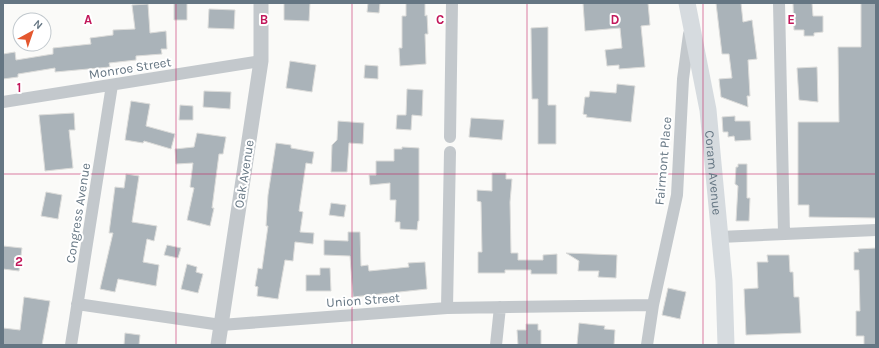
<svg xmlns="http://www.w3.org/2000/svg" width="879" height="348" font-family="Karla,sans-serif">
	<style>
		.building { fill: #aab3b9; stroke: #dcdcda }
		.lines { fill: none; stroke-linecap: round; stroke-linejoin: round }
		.minor { stroke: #c3c8cc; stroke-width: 12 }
		.tertiary { stroke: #c3c8cc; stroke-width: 15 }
		.secondary { stroke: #d6dbdf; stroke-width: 17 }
		.grid { fill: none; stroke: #c2185b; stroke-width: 1; stroke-opacity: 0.55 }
		.labels { text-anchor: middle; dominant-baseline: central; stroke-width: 4; stroke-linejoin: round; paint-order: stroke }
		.street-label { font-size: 13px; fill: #657683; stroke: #fff }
		.grid-label { font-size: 13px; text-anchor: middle; font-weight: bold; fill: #c2185b; stroke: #fff; stroke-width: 4; stroke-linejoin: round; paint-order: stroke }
	</style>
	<rect width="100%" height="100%" fill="#fafaf8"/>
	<!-- building -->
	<path class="building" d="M174,3h13v17h-13z
		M284,3h26l-1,18 -25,-1z
		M368,3h12l-1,10 -12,-1z
		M406,3h19v13l2,-1 1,19h-3l1,30 -26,2 -1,-18h3v-32h4z
		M583,3h65l2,22 -9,1 4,41 -26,2v-4l-12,1 -2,-16 17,-2 -2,-20 -35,3z
		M716,3h25l2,19 9,-2 5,39 -9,1 2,36h-3l1,11 -27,-10 -2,-18 13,-1 -3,-24h-7z
		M793,3h19l1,13h10v16l-9,1v3h-10v-6h-10z
		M861,3h15v215l-67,-1v-12h-11v-83h41l-1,-75h23z
		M148,4l2,29 16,-2 1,18h-6l1,5 -26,2v4l-27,3 1,4 -55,5v-4l-37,6v3l-15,2v-25l12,-2 1,8 37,-6v-6l38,-4 -1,-6 23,-3v-5l22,-1 -3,-24z
		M209,9l26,1 -1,19 -26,-1z
		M548,27v78h8v39h-18v-45h-6l-1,-71z
		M290,61l26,4 -4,27 -26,-4z
		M365,65l13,1v13l-14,-1z
		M817,67l1,35 -19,-2 -2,-32z
		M617,84l18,2 -4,36 -45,-5 1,-2 -4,-1 2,-17h4l1,-6 26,2z
		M407,89l16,1 -1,26 -10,-1 -1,15 -15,-1 1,-14h9z
		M204,91l27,1 -1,17 -27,-2z
		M131,101l19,3 -4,22 29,8 -4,15 -27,-8 -1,2 -18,-3z
		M180,105l13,1v14h-14z
		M74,113l1,17h-6l4,38 -28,3 -6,-56z
		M735,116v5h15l1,19 -16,1 -1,-5 -6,1v-5h-5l-1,-15z
		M471,118l33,2 -2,20 -33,-3z
		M338,121l26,2 -1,21 -14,-1 -2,29h-16l1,-27 5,-5z
		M197,133l29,4 -3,17h-4l-7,54h2l-4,18 -23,-6 7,-32 -4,-1 3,-24 -17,1 -1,-15 19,-2z
		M276,143l15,2v3l23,4 -2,12 -6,-1 -7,48 4,1 -3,20 14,1 -1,11 -18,-2 -2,19 -8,-1 -7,39 -21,-3 1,-9 -3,-1 3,-18 4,1 6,-43h-2l2,-31z
		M402,147l17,1v73h-1l-1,9 -17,-1v-7h-5l1,-22h-6v-17l-20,2 -1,-10h7v-14h18v-12h8z
		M738,164h9v34h3l-1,23h-13l2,-35 -3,-2 1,-17h2z
		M492,173h14v6h6l-2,23 1,51h7v7h25v-5l14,-1v20h-26v-4h-26v3h-27v-21h4l-1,-50 -4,-1v-11l15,1z
		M126,174l13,2 -7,46 25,4 -3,15 -7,-2 -4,23 16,3 -3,21 -38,-7 -3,13 -15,-3 13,-56h-4l6,-46 9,1z
		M46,192l16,3 -4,24 -17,-3z
		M331,203l15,2 -2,12 -15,-2z
		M348,232h12l1,34 7,-1 1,6 40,-4 -1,-4 17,-1 2,27 -74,8 -3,-41 -26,-1v-15l24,1z
		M167,245l14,3 -3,10 -14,-3z
		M3,246l19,2 -3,23 -16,-2z
		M876,248v97h-12v-9h-8v-25h4l-1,-41h-5v-18h5l-1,-3z
		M566,253l51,2 -1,23 -18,-1 1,-6h-21l1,-10z
		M767,255h22l1,17h3l1,25h5l2,36 -55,2 -2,-46 14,-1 -1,-26h11z
		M187,264l10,3 -1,5 7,2 -5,19 -17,-4z
		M320,268h10l1,23h-25v-16h14z
		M668,288l18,4 -6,27 -18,-4z
		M24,297l26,4 -8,44h-39v-17l17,2z
		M579,323l26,3 -1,3 11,1 -1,15h-37z
		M526,324h12v6h3v15h-23l-1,-15h9z
		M125,333l15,2 -1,10h-15z"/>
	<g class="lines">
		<!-- minor -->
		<path class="minor" d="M779,3l5,231
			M3,102l258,-41
			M450,137l2,-134
			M720,237l156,-7
			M77,304l144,21 226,-17 206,-3
			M447,308l3,-156
			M71,345l41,-260
			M496,345l4,-38
			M647,345l6,-40 24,-110 6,-116 6,-45"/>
		<!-- tertiary -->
		<path class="tertiary" d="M218,345l43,-284v-58"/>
		<!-- secondary -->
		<path class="secondary" id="s1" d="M687,3l21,107 16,171 2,64"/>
	</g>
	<!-- grid -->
	<path class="grid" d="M176,3v342M352,3v342M527,3v342M703,3v342M3,174h873"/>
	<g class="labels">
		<!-- street labels -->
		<g class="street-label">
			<text transform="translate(130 68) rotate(-9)">Monroe Street</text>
			<text transform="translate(663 161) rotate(-85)">Fairmont Place</text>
			<text stroke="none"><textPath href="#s1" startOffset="172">Coram Avenue</textPath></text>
			<text transform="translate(244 174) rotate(-81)">Oak Avenue</text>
			<text transform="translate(78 213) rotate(-81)">Congress Avenue</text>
			<text transform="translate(363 300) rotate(-4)">Union Street</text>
		</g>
	</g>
	<g class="grid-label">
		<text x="88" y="24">A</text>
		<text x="264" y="24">B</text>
		<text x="440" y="24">C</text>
		<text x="615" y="24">D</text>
		<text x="791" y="24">E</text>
		<text x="19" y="92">1</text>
		<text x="19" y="266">2</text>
	</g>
	<!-- border -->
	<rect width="879" height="348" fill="none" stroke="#657683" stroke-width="8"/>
	<!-- north arrow -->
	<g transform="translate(32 32) rotate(40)"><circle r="19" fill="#ffffff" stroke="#c1c8cd"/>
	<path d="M0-3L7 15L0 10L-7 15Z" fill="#e4572e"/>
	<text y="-6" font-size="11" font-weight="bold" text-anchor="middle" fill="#657683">N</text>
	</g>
</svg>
